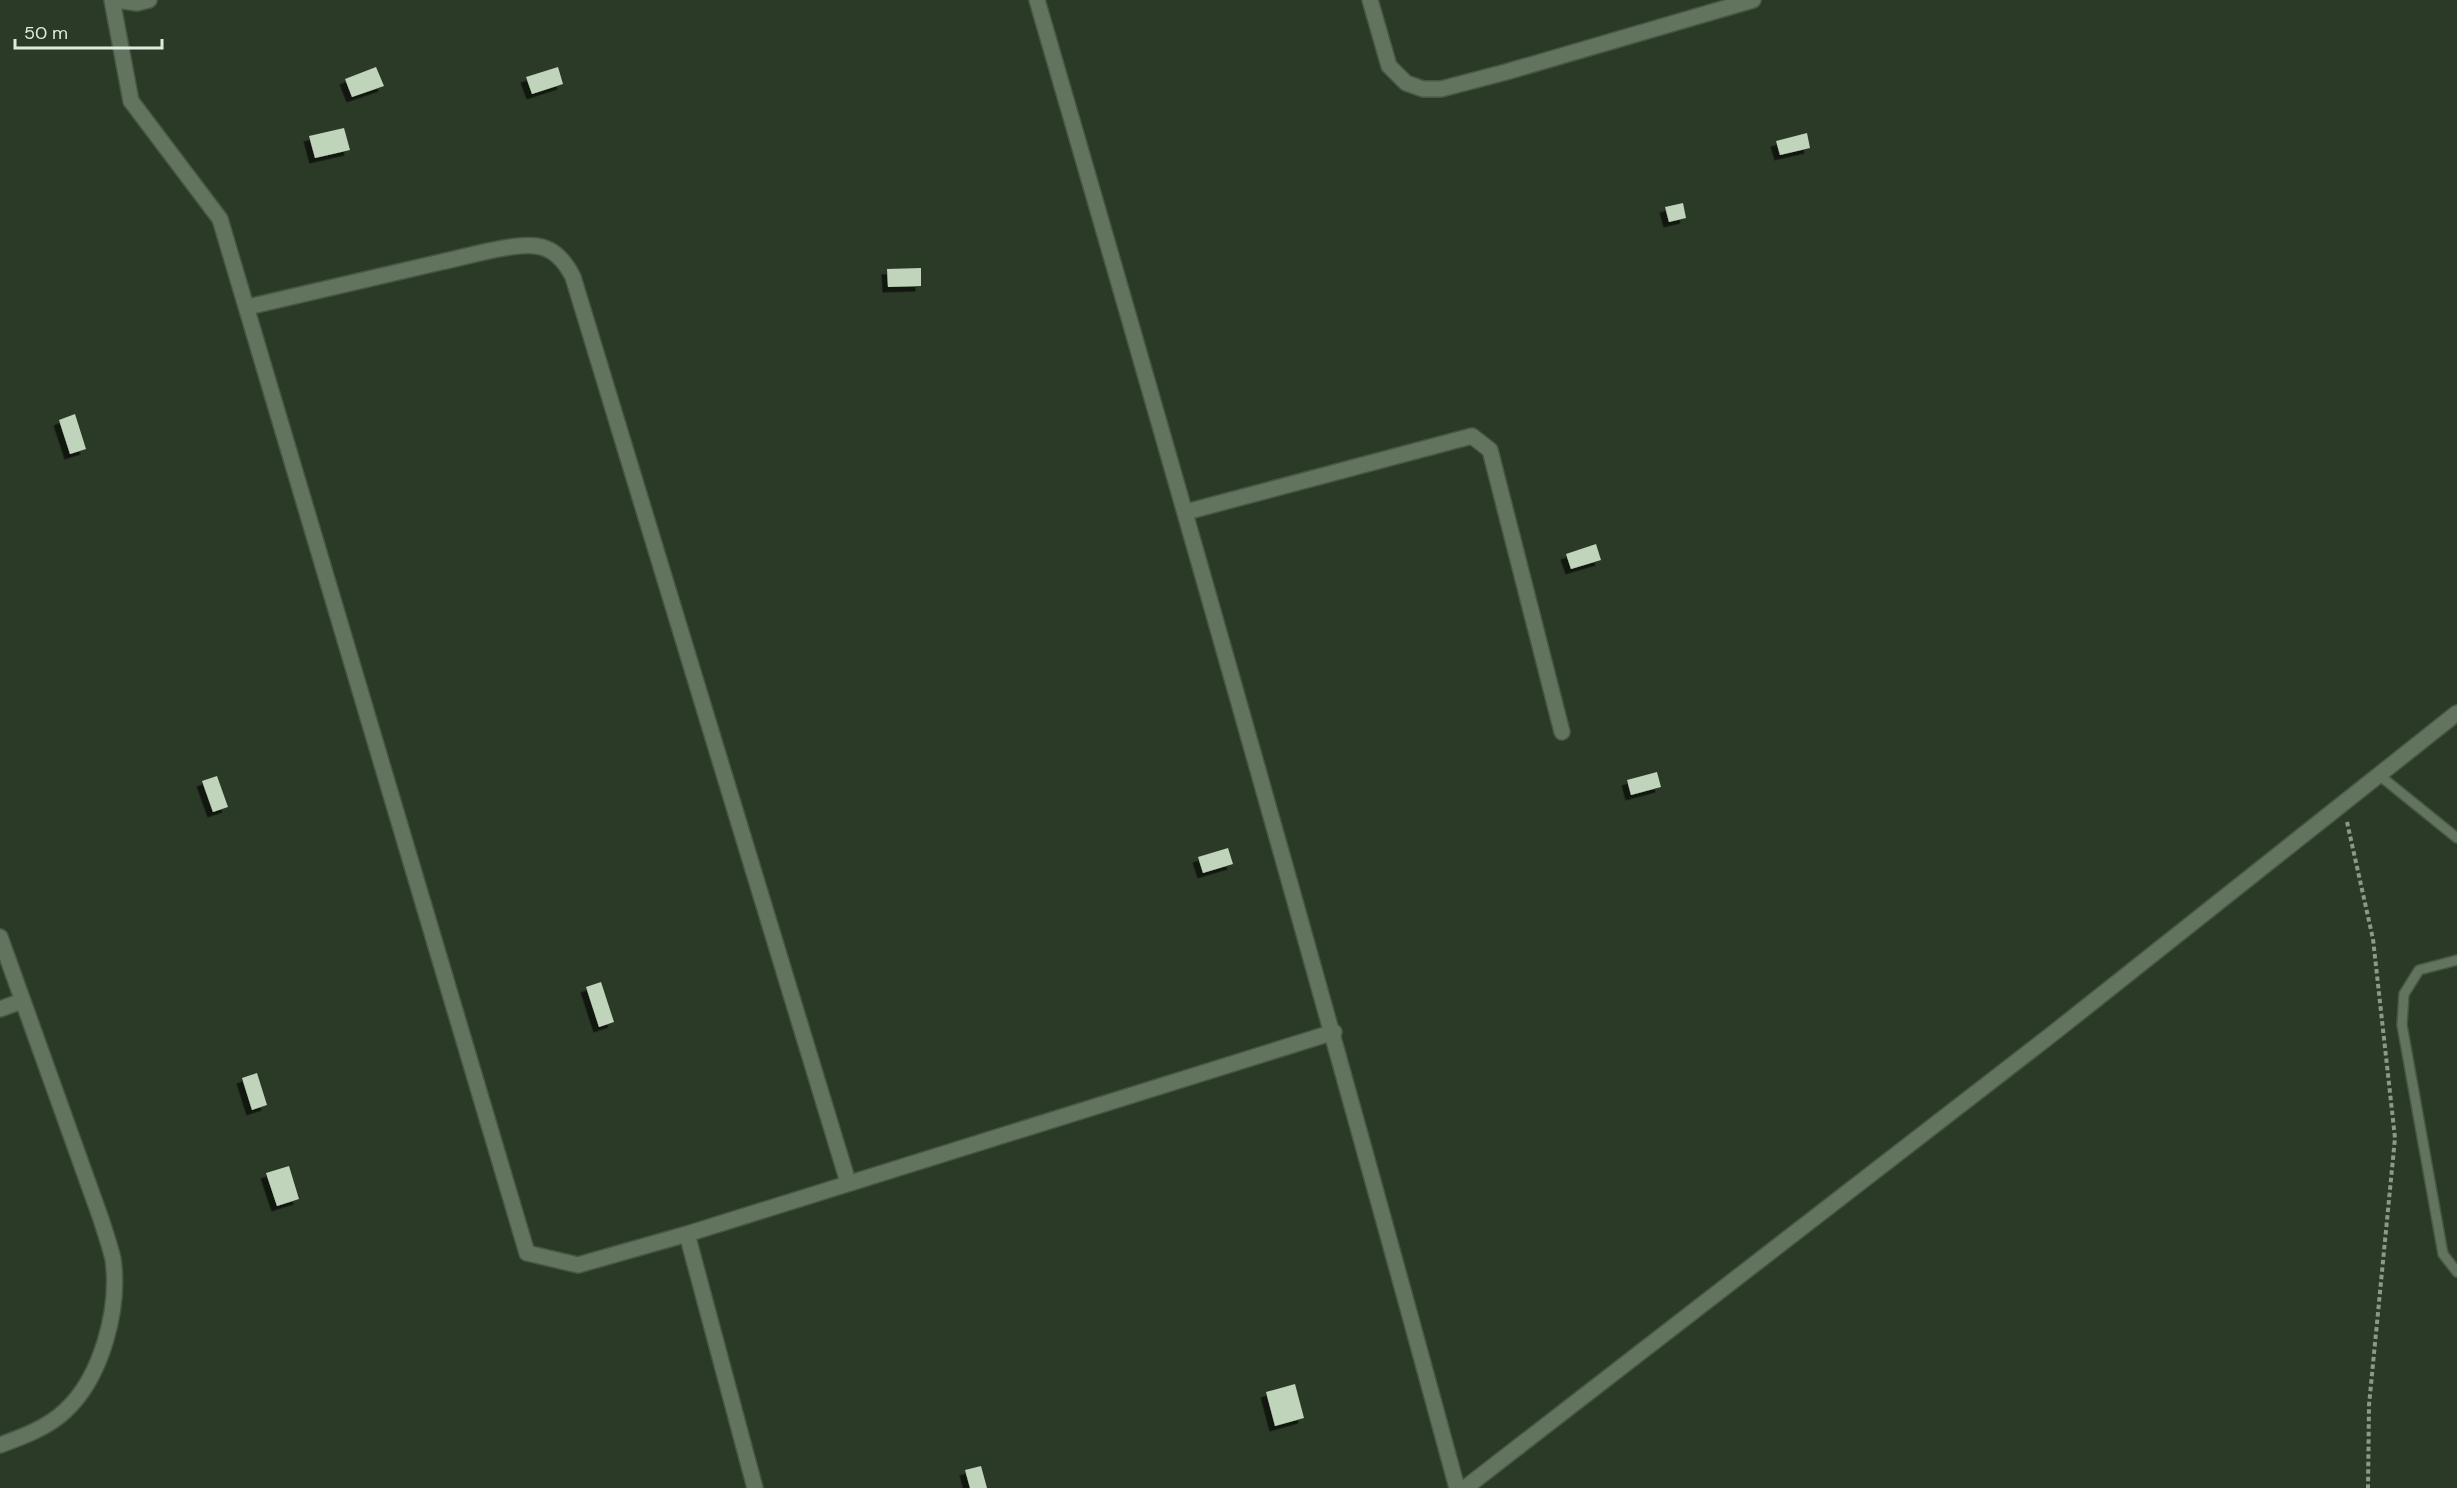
<svg xmlns="http://www.w3.org/2000/svg" width="2457" height="1488" font-family="'DM Sans',sans-serif">
	<style>
		.building { fill: #c0d3bb; filter: url(#shadow) }
		.lines { fill: none; stroke-linecap: round; stroke-linejoin: round }
		.lane-casing { stroke: #495545; stroke-width: 12 }
		.street-casing { stroke: #495545; stroke-width: 18 }
		.path { stroke: #8c9888; stroke-width: 4; stroke-dasharray: 4.5 3; stroke-linecap: butt }
		.lane { stroke: #63745e; stroke-width: 9 }
		.street { stroke: #63745e; stroke-width: 15 }
	</style>
	<defs>
		<filter id="shadow"><feDropShadow dx="-5.5" dy="5.5" stdDeviation="0" flood-color="#0009"/></filter>
	</defs>
	<rect width="100%" height="100%" fill="#2b3a26"/>
	<!-- building -->
	<path class="building" d="M376,67l8,19 -32,11 -7,-18z
		M558,67l5,17 -31,10 -6,-17z
		M344,128l6,22 -35,8 -6,-22z
		M1807,133l3,15 -30,7 -4,-14z
		M1683,203l3,15 -17,4 -4,-15z
		M921,268v18l-33,1 -1,-18z
		M75,414l11,35 -16,5 -11,-34z
		M1596,544l5,16 -30,9 -5,-15z
		M1657,772l4,15 -30,8 -4,-15z
		M217,776l11,31 -15,5 -11,-31z
		M1228,848l5,16 -30,9 -5,-16z
		M601,982l13,40 -15,5 -13,-40z
		M257,1073l10,32 -15,5 -10,-32z
		M289,1166l10,33 -22,7 -11,-33z
		M1295,1384l9,34 -29,8 -9,-34z
		M981,1466l6,22h-17l-5,-18z"/>
	<g class="lines">
		<!-- lane casing -->
		<g class="lane-casing">
			<path id="lane" d="M2379,775l78,63
				M2457,960l-38,10 -15,24 -2,31 41,229 14,18"/>
		</g>
		<!-- street casing -->
		<g class="street-casing">
			<path id="street" d="M112,0l19,101 89,118 307,1034 51,12 109,-31 647,-202
				M117,0l20,3 12,-3
				M1037,0c144,495 285,990 420,1488
				M1370,0l19,66 17,17 17,6h18l65,-17 247,-72
				M248,307c64,-15 128,-30 193,-45 25,-5 70,-19 95,-16 18,2 29,15 37,31l275,905
				M1186,512l286,-76 18,14 72,282
				M0,937l101,282c4,13 9,27 12,40 7,49 -11,118 -48,152 -18,17 -43,26 -65,34
				M0,1009l22,-8
				M687,1234l68,254
				M1465,1488l591,-457 401,-318"/>
		</g>
		<!-- path -->
		<path class="path" d="M2347,822l26,117 22,199 -26,267 -1,83"/>
		<!-- lane -->
		<use href="#lane" class="lane"/>
		<!-- street -->
		<use href="#street" class="street"/>
	</g>
	<!-- scale -->
	<path d="M15 39v9h147v-9" fill="none" stroke="#e1eade" stroke-width="3"/>
	<text x="24" y="39" font-size="18" fill="#e1eade" stroke="#2b3a26" stroke-width="4.5" paint-order="stroke">50 m</text>
</svg>
